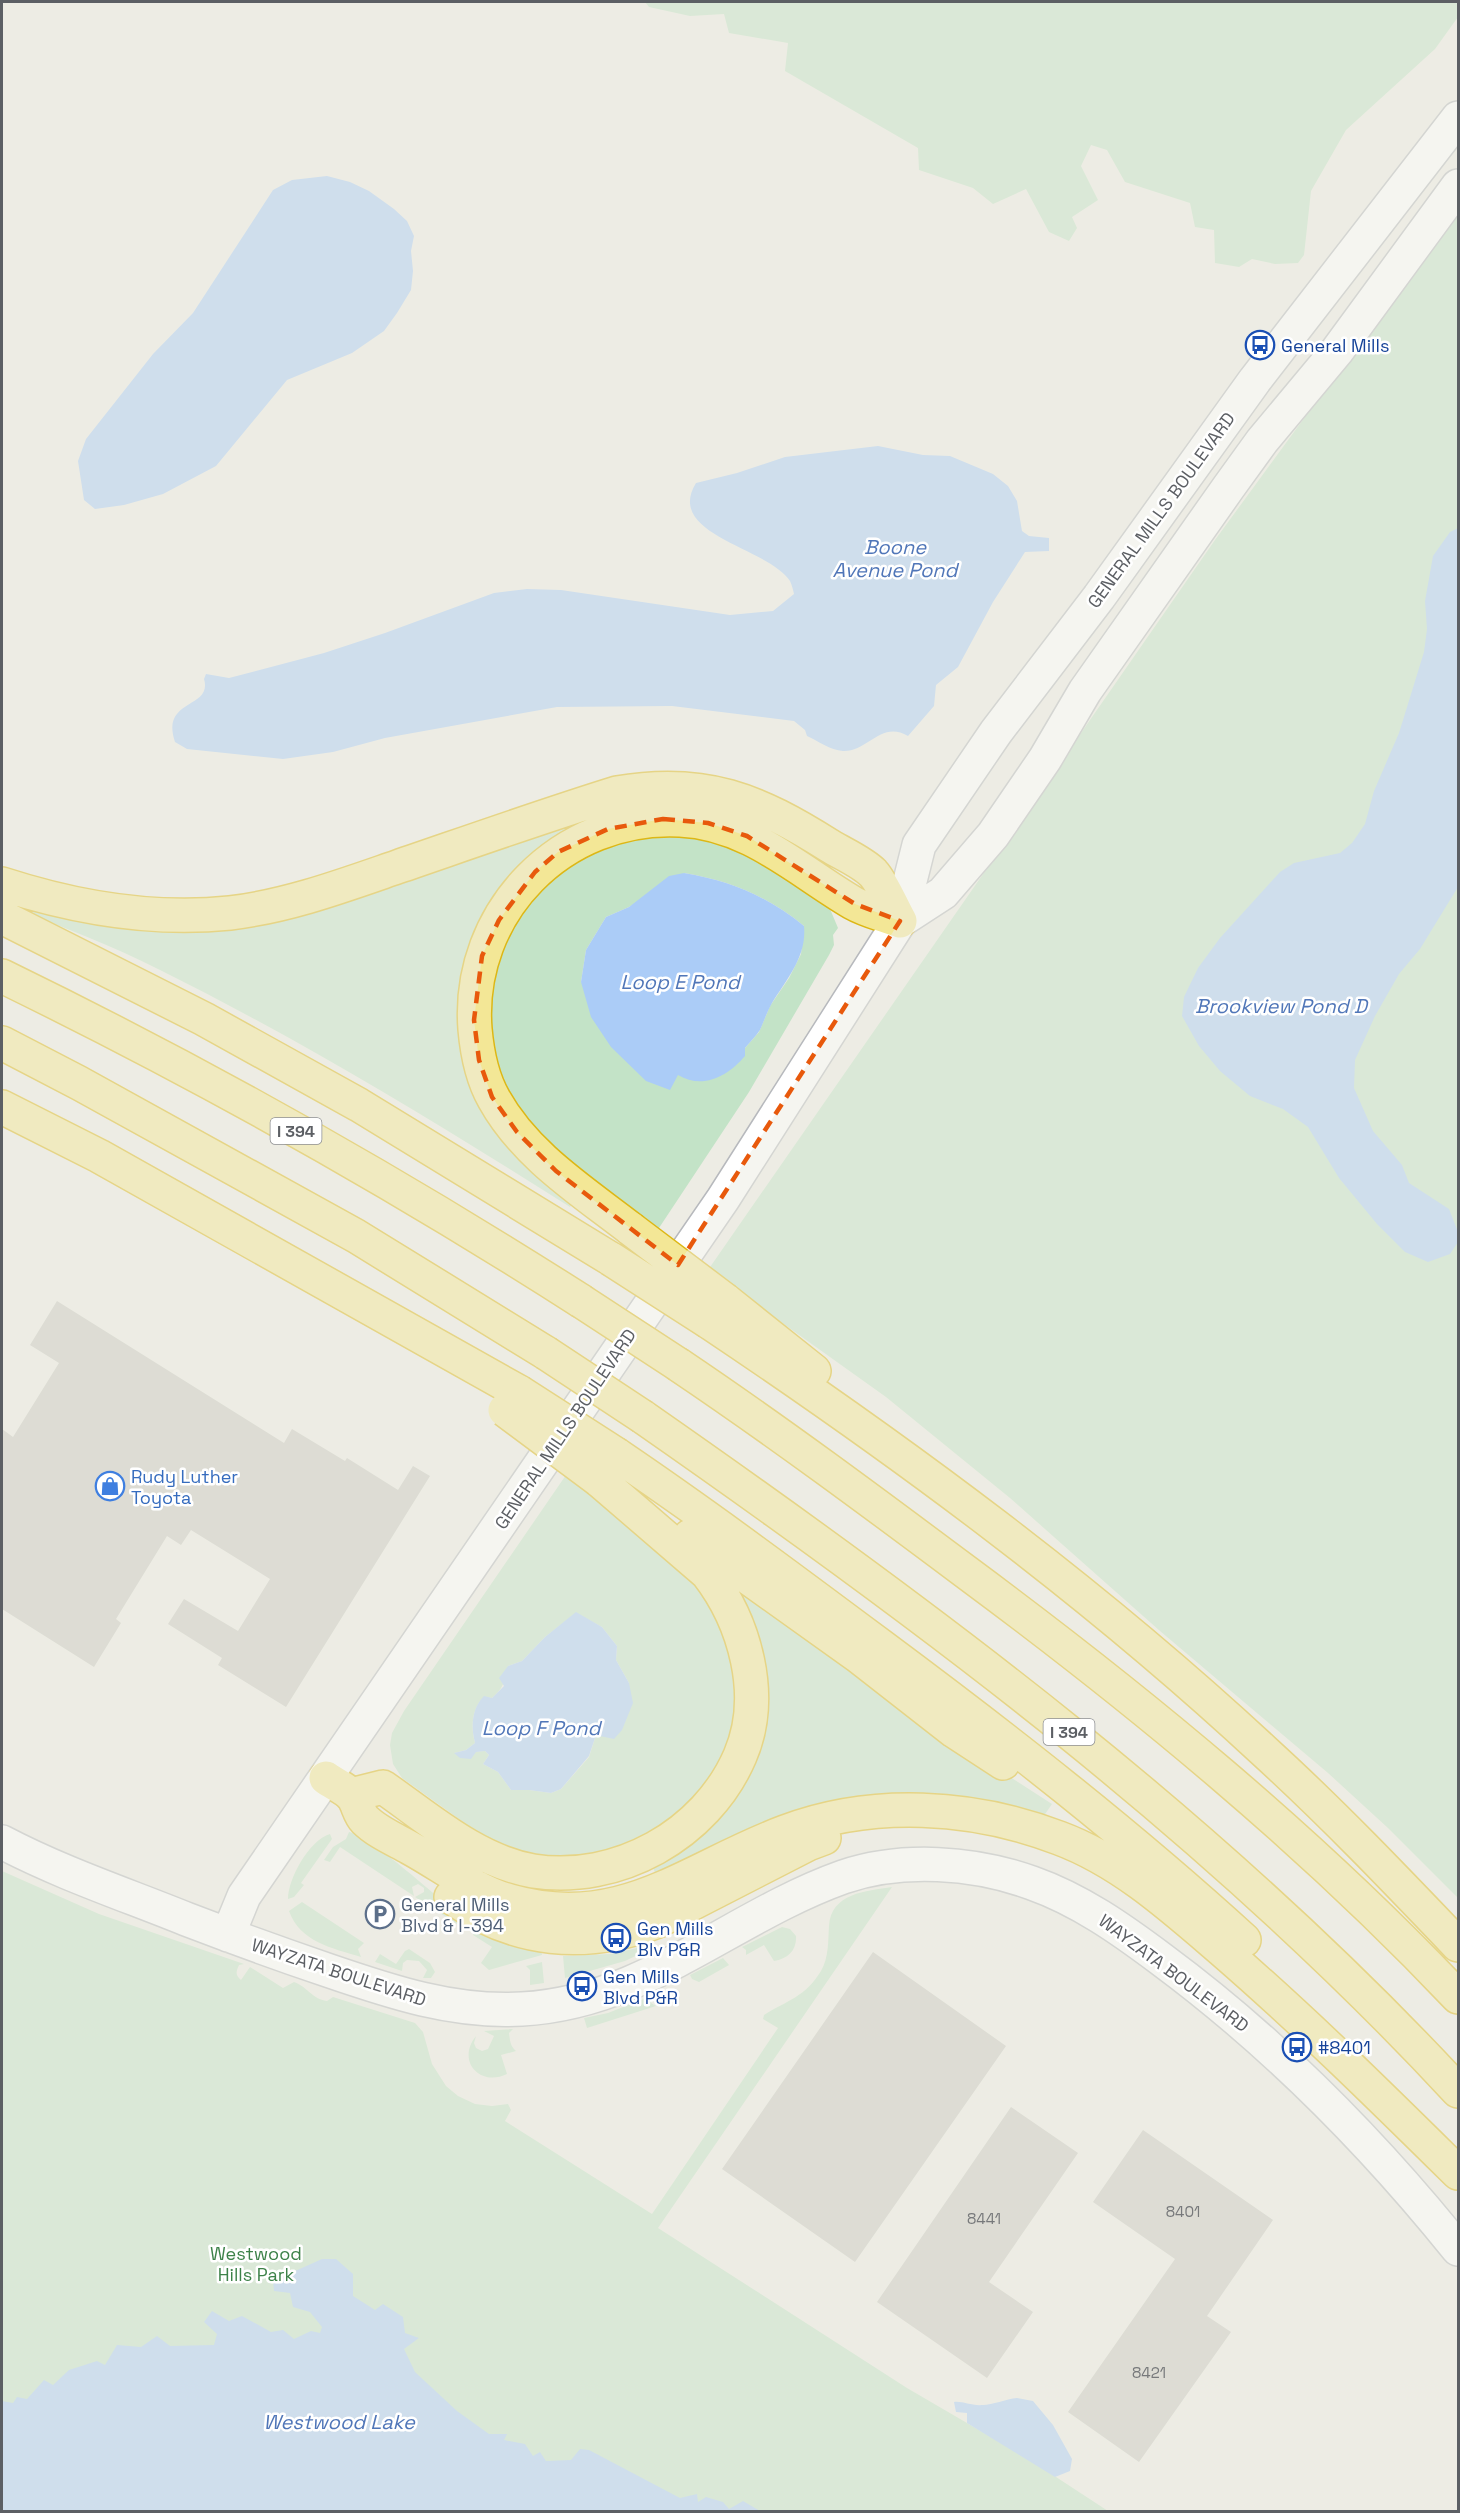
<svg xmlns="http://www.w3.org/2000/svg" width="1460" height="2513" font-family="'Space Grotesk',sans-serif">
	<style>
		.green { fill: #c3e3c7; fill-rule: evenodd }
		.water { fill: #abccf7 }
		.building { fill: #c9c8c1 }
		.lines { fill: none; stroke-linecap: round; stroke-linejoin: round }
		.minor-casing { stroke: #b7b9bd; stroke-width: 36 }
		.highway-casing { stroke: #ddb715; stroke-width: 36 }
		.minor { stroke: #fff; stroke-width: 33 }
		.highway { stroke: #f3e796; stroke-width: 33 }
		.highway-bridge-casing { stroke: #ddb715; stroke-width: 36; stroke-linecap: butt }
		.highway-bridge { stroke: #f3e796; stroke-width: 33 }
		.marked { fill: none; stroke: #e8590c; stroke-width: 4.5; stroke-dasharray: 12 8; stroke-linejoin: round }
		.labels { text-anchor: middle; dominant-baseline: central; stroke-width: 5; stroke-linejoin: round; paint-order: stroke }
		.number-label { font-size: 15px; fill: #77797b }
		.shield { fill: #fff; stroke: #8d8f92; stroke-width: 1.5 }
		.shield-label { font-size: 16px; font-weight: bold; fill: #5c5f64 }
		.transit-label { font-size: 18px; fill: #164399; stroke: #fff; text-anchor: start }
		.street-label { font-size: 18px; fill: #5c5f64; stroke: #fff }
		.shop-label { font-size: 18px; fill: #366cbe; stroke: #fff; text-anchor: start }
		.service-label { font-size: 18px; fill: #4e5e75; stroke: #fff; text-anchor: start }
		.park-label { font-size: 18px; fill: #3d8249; stroke: #fff }
		.water-label { font-size: 20px; font-style: italic; fill: #5076b8; stroke: #fff }
	</style>
	<rect width="100%" height="100%" fill="#edece4"/>
	<!-- green -->
	<path class="green" d="M645,2h813v15l-23,32 -89,81 -35,61 -7,64 -6,8 -23,1 -23,-5 -13,8 -24,-4 -1,-33 -19,-3 -5,-24 -65,-21 -18,-32 -16,-5 -10,21 17,34 -26,17 5,11 -8,13 -20,-9 -23,-43 -33,15 -20,-16 -54,-18 -1,-22 -133,-77 3,-28 -59,-10 -5,-19 -34,2 -41,-9z
		M1458,208v1690l-70,-70 -60,-55 -168,-142 -150,-133 -124,-101 -178,-127 507,-730z
		M600,809l4,8 -52,27 -88,178 110,178 -4,7c-133,-84 -269,-167 -410,-237 -47,-24 -98,-43 -147,-63l5,-9 140,27z
		M682,836l27,3 42,15 73,49 6,6 8,19 -5,7 1,10 -5,10 -80,137 -92,139 -97,-74 -53,-58 -21,-71 11,-83 55,-69 38,-21 29,-11 20,-6zM684,873c47,8 83,23 120,53l-3,28 -12,24 -19,28 -11,26 -14,16 -67,27 -97,-93 5,-32 20,-33 23,-10z
		M566,1475l46,34 106,92 24,108 -29,71 -47,44 -44,24 -41,8 -32,1 -17,-3 -33,-10 -15,-7 -82,-59 -9,-14 -3,-19 2,-12 12,-22zM576,1613l26,14 15,19 -1,14 13,23 -29,52 -5,3 -6,19 -28,32 -10,4 -22,-3h-18l-13,-18 -15,-8 6,-9 -4,-4 -31,2 12,-3 9,-7c-4,-15 -4,-34 9,-46l8,1c12,-10 13,-18 16,-32l14,-5 23,-24z
		M729,1580l247,175 76,49 -11,16 -89,-19 -294,78 -5,-11 18,-10 80,-97z
		M349,1832c19,2 97,72 116,89l-5,5 -45,-29 9,-5v-4l-6,-4 -6,3 2,9 -74,-49 -10,15 -6,-2 9,-13 13,-8z
		M330,1834l2,5 -31,44 3,2 -10,12 -6,2c0,-20 21,-59 42,-65z
		M2,1871l97,43 145,50 -5,1c-3,7 -4,10 2,15l9,-13 33,21 11,-6c14,5 18,17 33,19l6,-4 82,26 8,9 9,32 14,22 12,10 17,8 17,2 16,-2 3,6 -6,11 147,93 126,-186 -15,-9 1,-4c24,-15 41,-18 57,-44 8,-14 7,-30 8,-45 2,-33 37,-35 63,-39l-234,341 249,160 120,70 81,53h-1106z
		M302,1902l62,41 -6,6 3,8c-29,-9 -61,-15 -72,-46z
		M782,1927l8,2 6,7c1,14 -8,23 -22,25l-10,-16 -18,10v-5l-4,-3z
		M477,1929l64,21 1,5 -53,15 -8,-7 11,-16 -19,-12z
		M646,1946l2,4 -23,11 -60,17 -2,-22 48,-2z
		M409,1949l21,14 5,9 -4,6h-8l4,-8 -8,-9 -12,-1 -4,3 -1,8 -27,-9 5,-8 16,10 9,-13z
		M723,1958l6,7 -30,17 -7,-3 -2,-4z
		M542,1962l2,21 -14,2v-15l-4,-4z
		M651,1996v7l5,3 -69,22 -3,-10 24,-5z
		M513,2029l-4,4c1,7 1,13 7,18l-15,4 6,19c-27,13 -51,-13 -31,-38l-2,7 2,5 6,3 6,-2 6,-13 -10,-5z"/>
	<!-- water -->
	<path class="water" d="M327,176l23,6 19,9 25,18 13,12 7,15 -3,15 2,20 -2,19 -14,23 -13,18 -32,22 -65,27 -71,86 -53,28 -39,11 -29,4 -11,-9 -6,-39 8,-22 67,-85 40,-41 80,-123 19,-10z
		M878,446l45,9 27,1 43,18 15,12 9,15 5,30 7,5 20,2v13l-24,1 -32,50 -35,65 -22,18 -2,21 -26,30c-27,-16 -40,16 -65,15 -13,-1 -25,-10 -36,-15l-2,-6 -11,-9 -122,-15 -115,1 -172,31 -52,14 -50,7 -96,-10 -12,-7c-15,-44 38,-33 29,-63l2,-5 23,4 95,-25 61,-20 109,-40 33,-4 34,1 169,25 43,-4 21,-17c-1,-4 -2,-9 -4,-13 -22,-34 -126,-46 -94,-98l41,-10 48,-16z
		M1458,528v359l-38,62 -21,25 -24,42 -20,44 -1,28 19,43 29,34 7,18 40,26 9,23v10l-8,12 -22,8 -23,-10 -28,-28 -38,-46 -31,-51 -25,-18 -33,-13 -30,-25 -21,-25 -17,-30 2,-19 14,-29 22,-30 60,-66 14,-9 46,-10 12,-10 13,-19 9,-33 25,-58 25,-81 3,-23 -2,-28 8,-45 17,-24z
		M684,873c47,8 83,23 120,53 3,30 -17,53 -32,77 -5,9 -8,18 -12,27 -4,6 -10,12 -15,18v8c-17,20 -42,34 -67,19l-8,15 -24,-9 -35,-34 -20,-30 -10,-35 5,-32 20,-33 23,-10 40,-31z
		M576,1612l26,15 15,19 -1,14 13,23 4,20 -11,27 -8,9 -14,-3 -5,2 -6,18 -28,33 -10,4 -22,-3h-18l-13,-18 -15,-8 6,-9 -4,-4 -9,1 -5,7 -11,-1 -6,-5 12,-3 9,-7c-4,-15 -4,-34 9,-47l8,2 12,-12 -5,-8 9,-12 14,-5 23,-24z
		M322,2259h14l17,15v22l22,14 8,-6 20,13 2,16 14,5 -15,11 11,23 42,39 32,23h18l-3,6 21,4 8,12 7,-4 6,9 25,-1 9,-11 9,1 91,48 17,-4 1,8 8,-5 17,5 6,7 14,-8 17,10h-758v-110l11,2 4,-6 10,2 17,-19 9,5 16,-15 28,-9 8,4 12,-20 24,2 16,-11 13,10 44,-1 3,-11 -13,-12 8,-11 17,10 13,-5 29,16 12,-2 11,9 17,-8 9,2 2,-6 -12,-15 -17,-5 -3,-14 -16,-2 -1,-10z
		M1017,2398l16,3 20,24 19,34 -2,12 -15,6 -88,-54v-10l-11,-1 -2,-10c9,-1 17,4 29,3 9,0 23,-6 34,-7z"/>
	<!-- building -->
	<path class="building" d="M57,1301l227,142 8,-14 53,32 2,-3 51,32 15,-24 17,10 -144,231 -68,-42 4,-7 -54,-34 16,-25 54,32 32,-52 -79,-49 -10,15 -14,-9 -51,83 5,4 -27,44 -92,-58v-180l11,8 46,-74 -29,-18z
		M873,1952l133,94 -151,216 -133,-93z
		M1011,2107l67,46 -89,129 44,30 -46,66 -110,-76z
		M1143,2130l130,90 -66,96 24,16 -92,130 -71,-50 107,-153 -82,-57z"/>
	<g class="lines">
		<!-- minor casing -->
		<g class="minor-casing">
			<path id="minor" d="M900,921l43,-28 50,-58 52,-76 40,-68 143,-203 34,-47 75,-90 121,-165
				M2,1842c59,31 122,52 184,77 47,18 94,35 141,51 64,22 127,43 195,39 124,-7 209,-92 321,-132 59,-20 131,-15 189,6 48,17 89,46 129,76 112,83 210,182 297,290
				M228,1935l16,-39 479,-697 177,-278 19,-76 77,-113 103,-135 156,-217 203,-262"/>
		</g>
		<!-- highway casing -->
		<g class="highway-casing">
			<path id="highway" d="M2,884c74,24 150,37 228,29 58,-7 112,-27 167,-46 73,-25 146,-51 220,-74 88,-15 140,7 213,53 13,8 32,16 43,27 10,11 19,34 27,48
				M2,917l202,102 155,86 252,154
				M2,976c199,97 393,206 579,325
				M2,1043l77,40 277,153 190,117
				M2,1107l97,49 420,236
				M631,1229c-49,-38 -106,-74 -137,-130 -12,-21 -17,-47 -19,-70 -9,-117 87,-215 205,-209 69,3 117,50 173,83 14,8 32,12 47,18
				M725,1300l89,71
				M709,1322c194,130 384,270 555,429 68,62 131,128 194,194
				M679,1365c98,66 192,136 287,207 174,129 343,268 492,425
				M643,1417c290,202 574,414 815,674
				M617,1455c90,61 177,126 264,191 125,93 248,189 363,294
				M690,1536l168,120 96,75 49,32
				M326,1778c8,6 21,11 27,19 5,7 6,17 12,23 12,12 31,20 45,28 33,18 64,43 100,53 111,32 178,-33 275,-69 87,-33 188,-27 274,6 62,23 113,69 163,112 82,71 159,147 236,223
				M351,1795l32,-8c46,32 93,74 150,84 84,13 173,-36 207,-115 26,-60 5,-134 -33,-183l-108,-93
				M451,1897c64,45 134,52 207,24l150,-77 16,-6"/>
		</g>
		<!-- minor -->
		<use href="#minor" class="minor"/>
		<!-- highway -->
		<use href="#highway" class="highway"/>
		<!-- highway-bridge casing -->
		<g class="highway-bridge-casing">
			<path id="highway-bridge" d="M631,1229l94,71
				M611,1259l98,63
				M581,1301l98,64
				M546,1353l97,64
				M519,1392l98,63
				M505,1410l94,70"/>
		</g>
		<!-- highway-bridge -->
		<use href="#highway-bridge" class="highway-bridge"/>
	</g>
	<!-- marked area -->
	<path d="M0 0H1460V2513H0ZM663,819l45,4 39,13 108,68 45,17 -222,344 -122,-94 -39,-39 -25,-35 -13,-37 -5,-40 8,-64 17,-36 36,-48 23,-20 50,-23z" fill="#edece4" fill-opacity=".55" fill-rule="evenodd"/>
	<path class="marked" d="M663,819l45,4 39,13 108,68 45,17 -222,344 -122,-94 -39,-39 -25,-35 -13,-37 -5,-40 8,-64 17,-36 36,-48 23,-20 50,-23z"/>
	<!-- icons -->
	<defs>
		<g id="bus-ring" transform="scale(1.5)"><circle r="9.5" fill="#fff" stroke="#1a4fb4" stroke-width="1.5"/><path d="M-5-6H5V4H4V6H2V4H-2V6H-4V4H-5ZM-3.5-4V0h7V-4ZM-3.5 1.2v1.5H-2V1.2ZM2 1.2v1.5H3.5V1.2Z" fill="#1a4fb4"/></g>
		<g id="shop-ring" transform="scale(1.5)"><circle r="9.5" fill="#fff" stroke="#3f7fe0" stroke-width="1.5"/><path d="M-5-2.5h2.3a2.7 3.5 0 0 1 5.4 0H5L5.5 6h-11ZM-1.5-2.5h3a1.5 2.3 0 0 0-3 0Z" fill="#3f7fe0"/></g>
		<g id="parking-ring" transform="scale(1.5)"><circle r="9.5" fill="#fff" stroke="#5c6f8a" stroke-width="1.5"/><path d="M-3.5-5.5H1a3.5 3.5 0 0 1 0 7H-1V5.5H-3.5ZM-1-3.4V-.6H.8a1.4 1.4 0 0 0 0-2.8Z" fill="#5c6f8a"/></g>
	</defs>
	<g fill-rule="evenodd">
		<use href="#bus-ring" x="1260" y="345"/>
		<use href="#shop-ring" x="110" y="1486"/>
		<use href="#parking-ring" x="380" y="1914"/>
		<use href="#bus-ring" x="616" y="1938"/>
		<use href="#bus-ring" x="582" y="1986"/>
		<use href="#bus-ring" x="1297" y="2047"/>
	</g>
	<g class="labels">
		<!-- number labels -->
		<g class="number-label">
			<text x="1183" y="2211">8401</text>
			<text x="984" y="2218">8441</text>
			<text x="1149" y="2372">8421</text>
		</g>
		<!-- shield labels -->
		<g class="shield">
			<rect x="270.5" y="1118" width="51" height="26" rx="4.5"/>
			<rect x="1043.5" y="1719" width="51" height="26" rx="4.5"/>
		</g>
		<g class="shield-label">
			<text x="296" y="1131">I 394</text>
			<text x="1069" y="1732">I 394</text>
		</g>
		<!-- transit labels -->
		<g class="transit-label">
			<text x="1281" y="345">General Mills</text>
			<text x="637" y="1928">Gen Mills<tspan x="637" dy="21">Blv P&amp;R</tspan></text>
			<text x="603" y="1976">Gen Mills<tspan x="603" dy="21">Blvd P&amp;R</tspan></text>
			<text x="1318" y="2047">#8401</text>
		</g>
		<!-- street labels -->
		<g class="street-label">
			<text transform="translate(1161 510) rotate(-54)">GENERAL MILLS BOULEVARD</text>
			<text transform="translate(565 1429) rotate(-56)">GENERAL MILLS BOULEVARD</text>
			<text transform="translate(339 1972) rotate(18)">WAYZATA BOULEVARD</text>
			<text transform="translate(1174 1973) rotate(37)">WAYZATA BOULEVARD</text>
		</g>
		<!-- shop labels -->
		<g class="shop-label">
			<text x="131" y="1476">Rudy Luther<tspan x="131" dy="21">Toyota</tspan></text>
		</g>
		<!-- service labels -->
		<g class="service-label">
			<text x="401" y="1904">General Mills<tspan x="401" dy="21">Blvd &amp; I-394</tspan></text>
		</g>
		<!-- park labels -->
		<g class="park-label">
			<text x="256" y="2253">Westwood<tspan x="256" dy="21">Hills Park</tspan></text>
		</g>
		<!-- water labels -->
		<g class="water-label">
			<text x="895" y="547">Boone<tspan x="895" dy="23">Avenue Pond</tspan></text>
			<text x="680" y="982">Loop E Pond</text>
			<text x="1281" y="1006">Brookview Pond D</text>
			<text x="541" y="1728">Loop F Pond</text>
			<text x="339" y="2422">Westwood Lake</text>
		</g>
	</g>
	<!-- border -->
	<rect width="1460" height="2513" fill="none" stroke="#5c5f64" stroke-width="6"/>
</svg>
